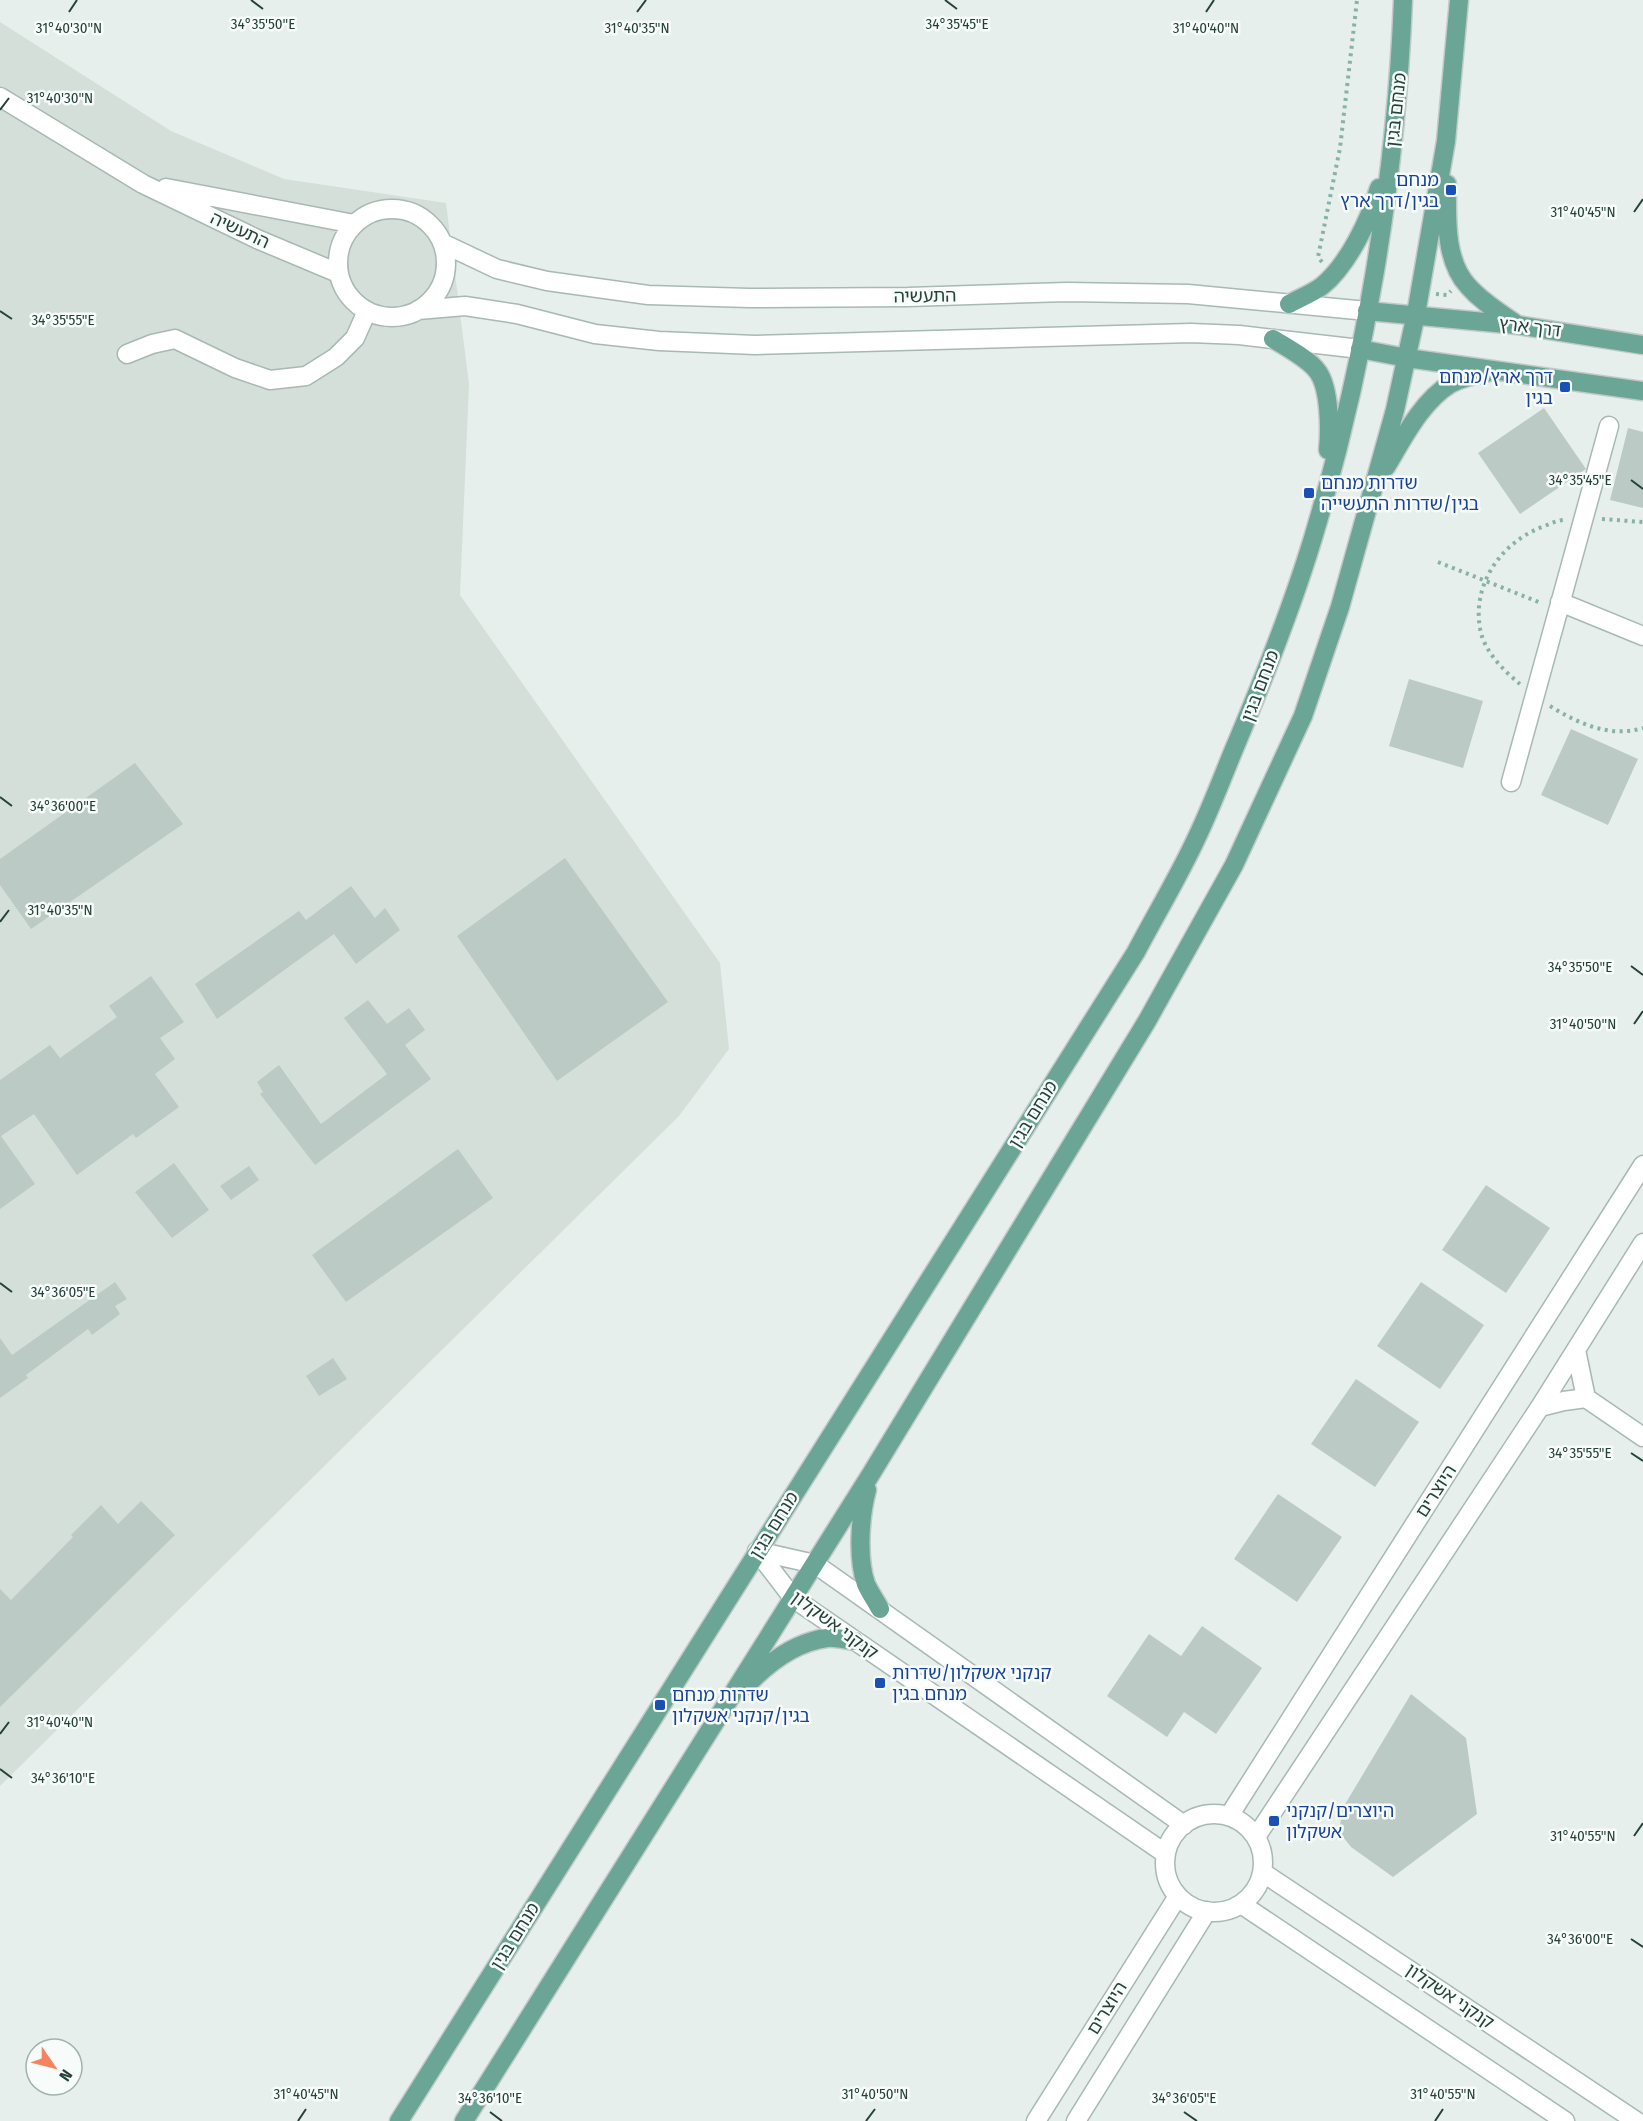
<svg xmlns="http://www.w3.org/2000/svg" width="1643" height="2121" font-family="'Fira Sans Condensed','Noto Sans Hebrew',sans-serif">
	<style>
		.built { fill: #d4dfda }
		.building { fill: #bbcac4 }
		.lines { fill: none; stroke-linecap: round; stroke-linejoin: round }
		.minor-casing { stroke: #a8b8b2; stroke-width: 21 }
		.major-casing { stroke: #c2cac8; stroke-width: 21 }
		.path { stroke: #86b3a5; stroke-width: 4; stroke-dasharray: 3 4.5; stroke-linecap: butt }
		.minor { stroke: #fff; stroke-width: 18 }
		.major { stroke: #6aa596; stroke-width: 18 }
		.ticks { fill: none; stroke: #24423a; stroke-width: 2 }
		.transit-dot { fill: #1a4fb4; stroke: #f7fbf9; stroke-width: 2 }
		.labels { text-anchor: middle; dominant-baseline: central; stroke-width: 5; stroke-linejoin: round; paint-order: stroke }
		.street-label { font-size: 18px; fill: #24423a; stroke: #f7fbf9 }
		.transit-label { font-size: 18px; fill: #164399; stroke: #f7fbf9; text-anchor: start }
		.ticks-label { font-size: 15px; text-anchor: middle; fill: #24423a; stroke: #f7fbf9; stroke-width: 5; stroke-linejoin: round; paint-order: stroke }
	</style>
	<rect width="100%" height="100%" fill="#e6efeb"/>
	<!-- built -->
	<path class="built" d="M0,22l171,109 113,48 162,24 23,181 -9,211 260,368 9,86 -50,67 -679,670z"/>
	<!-- building -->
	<path class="building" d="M1544,408l42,61 -66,45 -42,-61z
		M1628,428l15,4v76l-33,-8z
		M1409,679l74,22 -20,67 -74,-22z
		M1571,729l67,30 -30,66 -67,-30z
		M135,763l48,61 -152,105 -31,-44v-26z
		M565,858l103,144 -111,79 -100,-145z
		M351,886l24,32 10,-10 15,22 -44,34 -22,-30 -117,85 -22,-35 104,-73 7,9z
		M151,976l33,46 -24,16 15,21 -20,15 24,33 -43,31 -3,-4 -56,41 -43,-61 -33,22 34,48 -35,25v-129l50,-35 10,13 57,-41 -8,-11z
		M368,1000l19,24 22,-16 16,22 -20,15 26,34 -116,86 -55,-71 3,-2 -6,-10 22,-17 42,59 66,-50 -43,-56z
		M458,1149l35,49 -147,104 -34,-47z
		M174,1163l35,47 -37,28 -37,-46z
		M249,1166l10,14 -28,20 -11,-14z
		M1486,1185l64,43 -44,65 -64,-43z
		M115,1282l12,17 -12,7 5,8 -28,21 -4,-6 -62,46 2,3 -28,20v-60l12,17z
		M1421,1282l63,43 -44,64 -63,-43z
		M333,1358l14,21 -28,17 -13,-20z
		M1356,1379l63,43 -44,65 -64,-43z
		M1278,1494l64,43 -45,65 -63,-43z
		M141,1501l34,34 -175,172v-118l11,11 62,-63 -2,-2 30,-30 17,19z
		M1202,1626l60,42 -46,66 -32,-22 -17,25 -60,-41 42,-62 32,22z
		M1411,1694l55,44 11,76 -84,63 -42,-30 -11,-14 1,-22z"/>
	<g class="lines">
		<!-- minor casing -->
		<g class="minor-casing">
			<path id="minor" d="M0,97l143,87 114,55 81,34
				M166,188l188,36
				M338 263a54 54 0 1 1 108 0a54 54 0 1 1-108 0Z
				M442,243l55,26 50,12 101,14 101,3 159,-1 159,-5 121,2 179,17
				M418,310l47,-4 52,8 78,20 64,7 96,4 436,-12 48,2 121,14
				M127,354l25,-10 23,-5 60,29 35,12 36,-4 30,-19 19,-19 12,-27
				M1560,602l83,34
				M1511,782l98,-356
				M1586,1398l57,39
				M1540,1407l24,-6 22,-3 -10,-48
				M757,1551l36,47 373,256
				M757,1551l58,13 369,261
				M1165 1863a49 49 0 1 1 98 0a49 49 0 1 1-98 0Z
				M1229,1816l414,-651
				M1256,1837l284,-430 103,-164
				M1262,1872l374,249
				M1241,1904l324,217
				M1036,2121l142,-225
				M1076,2121l131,-210"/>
		</g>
		<!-- major casing -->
		<g class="major-casing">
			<path id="major" d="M1447,184c0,33 -3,76 21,102 14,16 31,26 48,38
				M1289,304c11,-6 24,-11 33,-18 26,-21 48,-67 57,-98
				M1367,311l150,14 126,20
				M1273,339c12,7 37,21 45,33 12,17 12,58 10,78
				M1360,349l47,9 236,33
				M1386,467c17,-28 35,-65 64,-83 11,-6 24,-9 36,-11
				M867,1490c-7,26 -10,68 -1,94 4,9 10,17 14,25
				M747,1685c21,-22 49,-43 80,-47 9,-1 19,2 28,3
				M399,2121l737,-1169c20,-38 43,-76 61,-115 13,-27 24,-56 35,-83 30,-71 59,-143 81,-216 52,-173 83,-358 90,-538
				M464,2121l407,-647 276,-453 87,-156 69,-149 37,-109 55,-197 21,-96 30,-173 13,-141"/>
		</g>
		<!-- path -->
		<path class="path" d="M1322,262l-4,-5 22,-109 17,-148
			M1436,294l11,1 4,-4
			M1602,519l41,3
			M1438,562l103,41
			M1520,684c-15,-12 -34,-31 -39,-51 -11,-46 19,-90 61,-106 8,-3 15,-7 23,-7
			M1550,706c29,18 60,32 93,22"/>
		<!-- minor -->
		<use href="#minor" class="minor"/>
		<!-- major -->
		<use href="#major" class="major"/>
	</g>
	<!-- ticks -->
	<path class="ticks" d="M251,0l12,9M945,0l12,9M69,12l8,-12M637,12l9,-12M1206,12l8,-12M0,110l9,-12M1634,212l9,-13M0,311l12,8M1631,480l12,9M0,797l12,9M0,922l9,-12M1631,966l12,9M1634,1024l9,-13M0,1283l12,9M1631,1453l12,8M0,1734l9,-12M0,1769l12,9M1634,1836l9,-13M1631,1939l12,8M490,2112l12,9M1184,2112l13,9M298,2121l8,-12M866,2121l9,-12M1435,2121l8,-12"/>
	<!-- markers -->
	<g class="transit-dot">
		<rect x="1445" y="184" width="12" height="12" rx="3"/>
		<rect x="1559" y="381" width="12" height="12" rx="3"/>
		<rect x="1303" y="487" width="12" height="12" rx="3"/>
		<rect x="874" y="1677" width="12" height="12" rx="3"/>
		<rect x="654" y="1699" width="12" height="12" rx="3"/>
		<rect x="1268" y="1815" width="12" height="12" rx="3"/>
	</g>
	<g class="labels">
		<!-- street labels -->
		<g class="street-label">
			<text transform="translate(1396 110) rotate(-84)">מנחם בגין</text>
			<text transform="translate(240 230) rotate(25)">התעשיה</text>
			<text transform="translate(925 296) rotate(-1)">התעשיה</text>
			<text transform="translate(1530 327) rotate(7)">דרך ארץ</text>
			<text transform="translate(1260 686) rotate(-69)">מנחם בגין</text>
			<text transform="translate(1033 1114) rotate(-58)">מנחם בגין</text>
			<text transform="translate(1436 1491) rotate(-57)">היוצרים</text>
			<text transform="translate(774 1525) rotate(-58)">מנחם בגין</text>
			<text transform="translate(835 1625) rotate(36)">קנקני אשקלון</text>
			<text transform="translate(515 1936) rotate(-58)">מנחם בגין</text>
			<text transform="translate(1450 1996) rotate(34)">קנקני אשקלון</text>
			<text transform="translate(1107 2008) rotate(-58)">היוצרים</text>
		</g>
		<!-- transit labels -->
		<g class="transit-label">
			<text x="1439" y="180" text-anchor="end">מנחם<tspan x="1439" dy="21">בגין/דרך ארץ</tspan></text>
			<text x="1553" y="377" text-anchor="end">דרך ארץ/מנחם<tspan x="1553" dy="21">בגין</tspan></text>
			<text x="1321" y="483">שדרות מנחם<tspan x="1321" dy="21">בגין/שדרות התעשייה</tspan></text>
			<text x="892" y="1673">קנקני אשקלון/שדרות<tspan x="892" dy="21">מנחם בגין</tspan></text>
			<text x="672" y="1695">שדרות מנחם<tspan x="672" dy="21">בגין/קנקני אשקלון</tspan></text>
			<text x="1286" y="1811">היוצרים/קנקני<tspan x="1286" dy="21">אשקלון</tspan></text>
		</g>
	</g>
	<g class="ticks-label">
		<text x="263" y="29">34°35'50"E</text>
		<text x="957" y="29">34°35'45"E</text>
		<text x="69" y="33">31°40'30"N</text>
		<text x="637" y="33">31°40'35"N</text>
		<text x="1206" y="33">31°40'40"N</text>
		<text x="60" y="103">31°40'30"N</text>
		<text x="1583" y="217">31°40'45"N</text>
		<text x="63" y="325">34°35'55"E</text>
		<text x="1580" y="485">34°35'45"E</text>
		<text x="63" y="811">34°36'00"E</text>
		<text x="60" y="915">31°40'35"N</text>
		<text x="1580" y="972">34°35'50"E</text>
		<text x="1583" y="1029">31°40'50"N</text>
		<text x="63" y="1297">34°36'05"E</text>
		<text x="1580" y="1458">34°35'55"E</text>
		<text x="60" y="1727">31°40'40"N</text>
		<text x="63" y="1783">34°36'10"E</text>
		<text x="1583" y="1841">31°40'55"N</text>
		<text x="1580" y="1944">34°36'00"E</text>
		<text x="306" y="2099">31°40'45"N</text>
		<text x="875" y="2099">31°40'50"N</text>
		<text x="1443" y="2099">31°40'55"N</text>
		<text x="490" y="2103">34°36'10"E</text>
		<text x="1184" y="2103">34°36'05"E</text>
	</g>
	<!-- north arrow -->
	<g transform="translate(54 2067) rotate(125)"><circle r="28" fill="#f7fbf9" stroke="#a3b1ad" stroke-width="1.5"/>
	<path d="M0-4.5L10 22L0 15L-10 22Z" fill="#f4845f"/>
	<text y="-9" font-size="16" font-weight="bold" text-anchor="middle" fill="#24423a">N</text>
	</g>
</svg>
